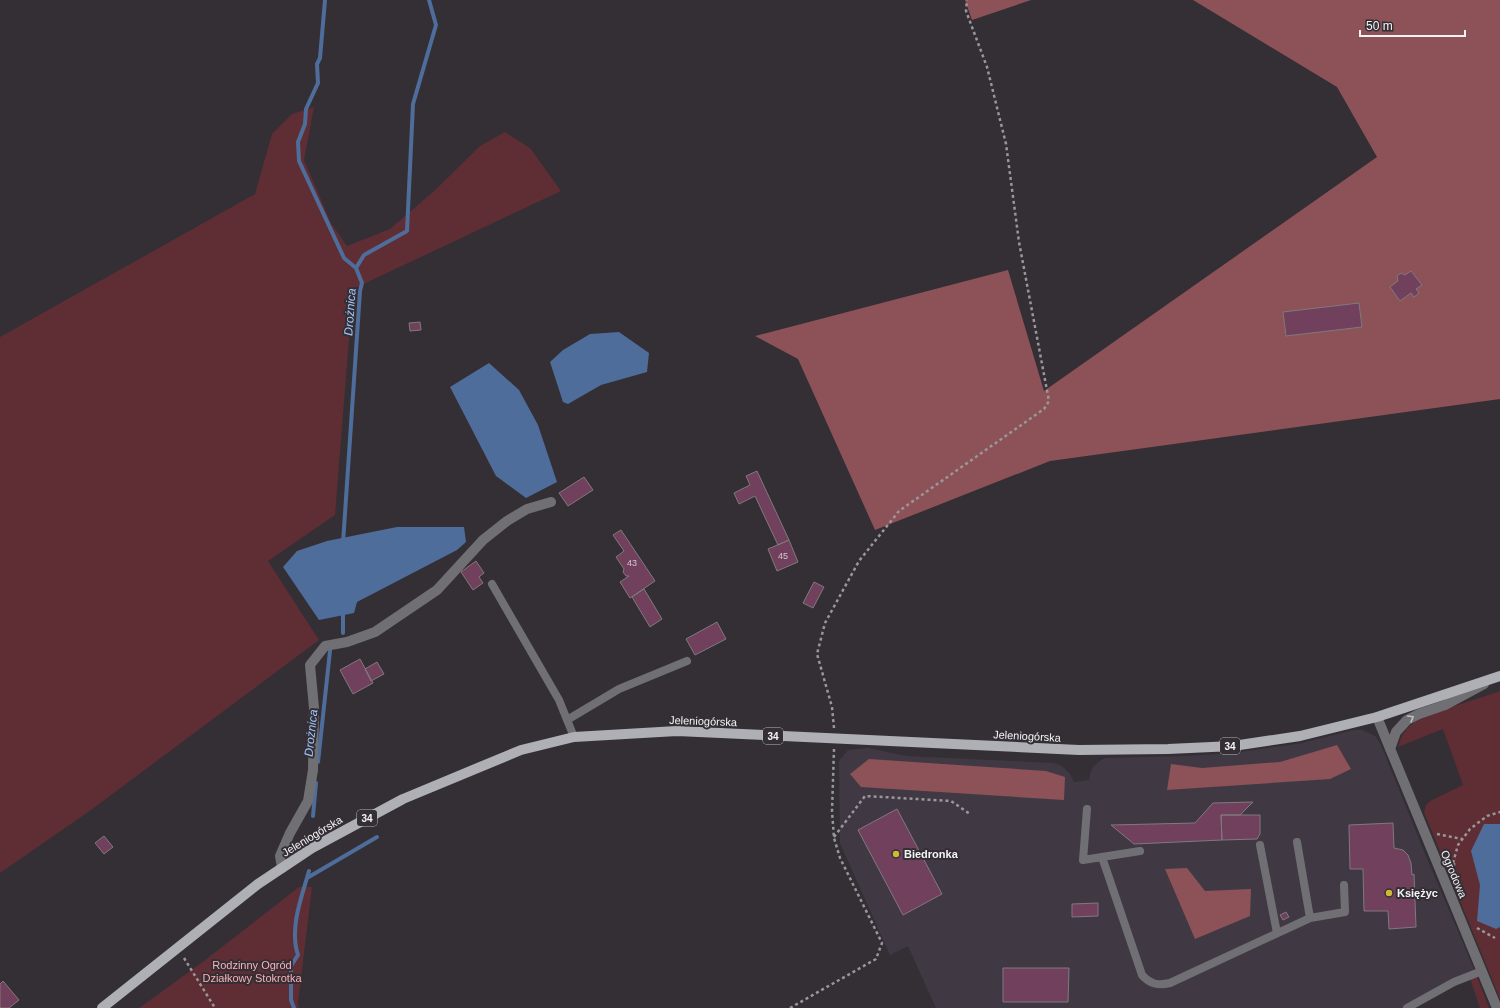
<svg xmlns="http://www.w3.org/2000/svg" width="1500" height="1008" font-family="Arial,sans-serif">
	<style>
		.built { fill: #403944 }
		.green { fill: #5e2e34 }
		.forest { fill: #8c5258 }
		.water { fill: #4f6d9a }
		.lines { fill: none; stroke-linecap: round; stroke-linejoin: round }
		.stream { stroke: #4f6d9a; stroke-width: 4 }
		.building { fill: #71405d; stroke: #80797d }
		.path { stroke: #9a979b; stroke-width: 2.5; stroke-dasharray: 3 3; stroke-linecap: butt }
		.lane { stroke: #707074; stroke-width: 8 }
		.street { stroke: #707074; stroke-width: 10 }
		.primary { stroke: #afafb6; stroke-width: 10 }
		.oneway { stroke: #c0bfc2 }
		.poi-dot { fill: #cfb837; stroke: #332f35; stroke-width: 1.5 }
		.labels { text-anchor: middle; dominant-baseline: central; stroke-width: 4; stroke-linejoin: round; paint-order: stroke }
		.number-label { font-size: 9px; fill: #d4c6d0 }
		.shield { fill: #332f35; stroke: #bbb8bc; stroke-width: 1 }
		.shield-label { font-size: 10px; font-weight: bold; fill: #f5f3f6 }
		.street-label { font-size: 11px; fill: #f5f3f6; stroke: #332f35 }
		.poi-label { font-size: 11px; font-weight: bold; fill: #f5f3f6; stroke: #332f35; text-anchor: start }
		.park-label { font-size: 11px; fill: #fbb0b7; stroke: #332f35 }
		.water-label { font-size: 12px; font-style: italic; fill: #a2c7fe; stroke: #332f35 }
	</style>
	<rect width="100%" height="100%" fill="#332f35"/>
	<!-- built -->
	<path class="built" d="M1354,730h8l13,6 6,9 42,104 51,120 -71,39h-467l-28,-62 -18,9 -50,-112 -1,-82 9,-11 20,-2 39,8 147,7 8,3 8,8 4,8 15,-2 1,-6 3,-7 8,-7 4,-2 83,-2 46,-3 68,-10z"/>
	<!-- green -->
	<path class="green" d="M314,107l-10,53 27,63 16,23 43,-17 44,-38 46,-45 25,-14 25,16 31,43 -208,98 -18,226 -67,46 51,79 -228,170 -91,63v-536l255,-143 17,-60 20,-20z
		M1500,691v308l-76,-187 2,-7 4,-4 33,-16 -20,-56 -45,18c4,-16 12,-23 27,-31z
		M299,887h13l-14,116 1,5h-160l61,-44z
		M1474,969l15,39h-9l-12,-36z"/>
	<!-- forest -->
	<path class="forest" d="M965,0h66l-59,20z
		M1193,0h307v399l-450,62 -175,69 -77,-171 -43,-23 253,-66 36,121 333,-234 -40,-70z
		M1337,745l14,24 -21,10 -163,11 4,-26 31,4 78,-6z
		M869,759l177,12 19,6 -1,23 -203,-13 -11,-13z
		M1187,868l18,23 46,-2 -1,27 -55,23 -30,-70z"/>
	<!-- water -->
	<path class="water" d="M619,332l30,21 -2,19 -46,13 -33,19 -5,-2 -13,-40 13,-12 27,-16z
		M489,363l30,27 19,35 19,57 -31,16 -30,-22 -46,-89z
		M397,527h67l2,15 -9,8 -100,52 -3,11 -35,7 -36,-53 14,-16 30,-10z
		M1484,824h16v103l-4,2 -19,-8 3,-36 -9,-34z"/>
	<g class="lines">
		<!-- stream -->
		<path class="stream" d="M325,0l-5,58 -3,6 1,19 -12,26 -1,15 -7,18 1,19 45,97 12,10
			M343,543l17,-252 2,-8 -6,-15 8,-13 43,-24 6,-127 23,-79 -7,-25
			M343,612v21
			M318,762l12,-111
			M313,816l3,-33
			M307,878l70,-41
			M294,1008l-3,-8v-34l7,-11c-9,-27 4,-59 11,-84"/>
	</g>
	<!-- building -->
	<path class="building" d="M1411,271l11,14 -6,4 3,4 -5,4 -3,-4 -11,8 -10,-14 8,-6 -1,-5 4,-3 4,2z
		M1359,303l3,24 -76,9 -3,-24z
		M420,322l1,8 -11,1 -1,-8z
		M757,471l32,69 -11,5 -23,-49 -16,8 -5,-11 16,-8 -4,-9z
		M584,477l9,13 -25,16 -9,-13z
		M621,530l34,51 -25,17 -10,-16 9,-6h-3l-3,-4 1,-3 -8,-12 8,-6 -11,-16z
		M789,540l9,22 -21,9 -9,-22z
		M476,561l8,12 -5,4 4,6 -10,7 -12,-18z
		M814,582l10,5 -11,21 -10,-5z
		M644,589l18,30 -12,8 -18,-30z
		M717,622l9,17 -31,16 -9,-16z
		M360,659l13,24 -20,11 -13,-24z
		M377,662l7,12 -13,7 -6,-12z
		M1253,802l-13,13h-19l1,25 -88,4 -23,-19 84,-2 18,-20z
		M897,809l45,85 -39,21 -45,-85z
		M1221,815h39v19l-3,5 -35,1z
		M1393,823l1,25 9,2 5,5 3,8 1,12 2,-1 2,53 -27,2 -1,-18h-24l-1,-42h-13l-1,-44z
		M104,836l9,11 -9,7 -9,-11z
		M1098,903v13l-26,1v-13z
		M1286,912l3,5 -6,3 -3,-5z
		M1003,968h66l-1,34h-65z
		M3,981l16,19 -10,8h-9v-24z"/>
	<g class="lines">
		<!-- path -->
		<path class="path" d="M834,728l-2,-21 -15,-53 8,-31 34,-62 40,-50 145,-102 5,-8 -30,-159 -13,-98 -19,-77 -21,-56 1,-11
			M1437,834l25,5
			M834,837l31,-41 86,5 19,13
			M1453,863l5,-18 12,-16 17,-13 13,-4
			M1454,863v7
			M1477,928l18,10
			M184,958l31,50
			M790,1008l86,-49 6,-16 -42,-85 -6,-20 -2,-27 2,-62"/>
		<!-- lane -->
		<path class="lane" d="M492,584l67,116 15,37
			M567,720l52,-31 68,-28
			M1087,809l-4,51 57,-9
			M1260,845l17,88
			M1102,857l40,118c8,9 16,11 28,8l140,-65 -13,-76
			M1310,918l35,-6 -1,-27
			M1407,1008l47,-26 28,-11"/>
		<!-- street -->
		<path class="street" d="M1377,717l120,291
			M1390,749l6,-17 11,-12 12,-6 26,-9 39,-21
			M282,868l-2,-12 10,-23 18,-32 5,-31 1,-62 -4,-43 15,-19 22,-4 28,-10 62,-42 46,-50 24,-19 20,-12 24,-7"/>
		<!-- primary -->
		<path class="primary" d="M102,1008l156,-124 54,-36 91,-49 118,-49 53,-13 103,-6 402,19 89,-1 65,-3 67,-10 77,-19 123,-41"/>
	</g>
	<!-- one-way arrows -->
	<defs><path id="oneway-chevron" d="M-2-3.5L2.5 0L-2 3.5" fill="none" stroke-width="1.6" stroke-linecap="round" stroke-linejoin="round"/></defs>
	<use class="oneway" href="#oneway-chevron" transform="translate(1411 718) rotate(-30)"/>
	<!-- markers -->
	<g class="poi-dot">
		<circle cx="896" cy="854" r="4"/>
		<circle cx="1389" cy="893" r="4"/>
	</g>
	<g class="labels">
		<!-- number labels -->
		<g class="number-label">
			<text x="783" y="556">45</text>
			<text x="632" y="563">43</text>
		</g>
		<!-- shield labels -->
		<g class="shield">
			<rect x="763" y="728" width="20" height="16" rx="3"/>
			<rect x="1220" y="738" width="20" height="16" rx="3"/>
			<rect x="357" y="810" width="20" height="16" rx="3"/>
		</g>
		<g class="shield-label">
			<text x="773" y="736">34</text>
			<text x="1230" y="746">34</text>
			<text x="367" y="818">34</text>
		</g>
		<!-- street labels -->
		<g class="street-label">
			<text transform="translate(703 721) rotate(2)">Jeleniogórska</text>
			<text transform="translate(1027 736) rotate(3)">Jeleniogórska</text>
			<text transform="translate(312 836) rotate(-31)">Jeleniogórska</text>
			<text transform="translate(1454 874) rotate(67)">Ogrodowa</text>
		</g>
		<!-- poi labels -->
		<g class="poi-label">
			<text x="904" y="854">Biedronka</text>
			<text x="1397" y="893">Księżyc</text>
		</g>
		<!-- park labels -->
		<g class="park-label">
			<text x="252" y="965">Rodzinny Ogród<tspan x="252" dy="13">Działkowy Stokrotka</tspan></text>
		</g>
		<!-- water labels -->
		<g class="water-label">
			<text transform="translate(350 312) rotate(-86)">Drożnica</text>
			<text transform="translate(311 733) rotate(-84)">Drożnica</text>
		</g>
	</g>
	<!-- scale -->
	<path d="M1360 30v6h105v-6" fill="none" stroke="#f5f3f6" stroke-width="2"/>
	<text x="1366" y="30" font-size="12" fill="#f5f3f6" stroke="#332f35" stroke-width="3" paint-order="stroke">50 m</text>
</svg>
